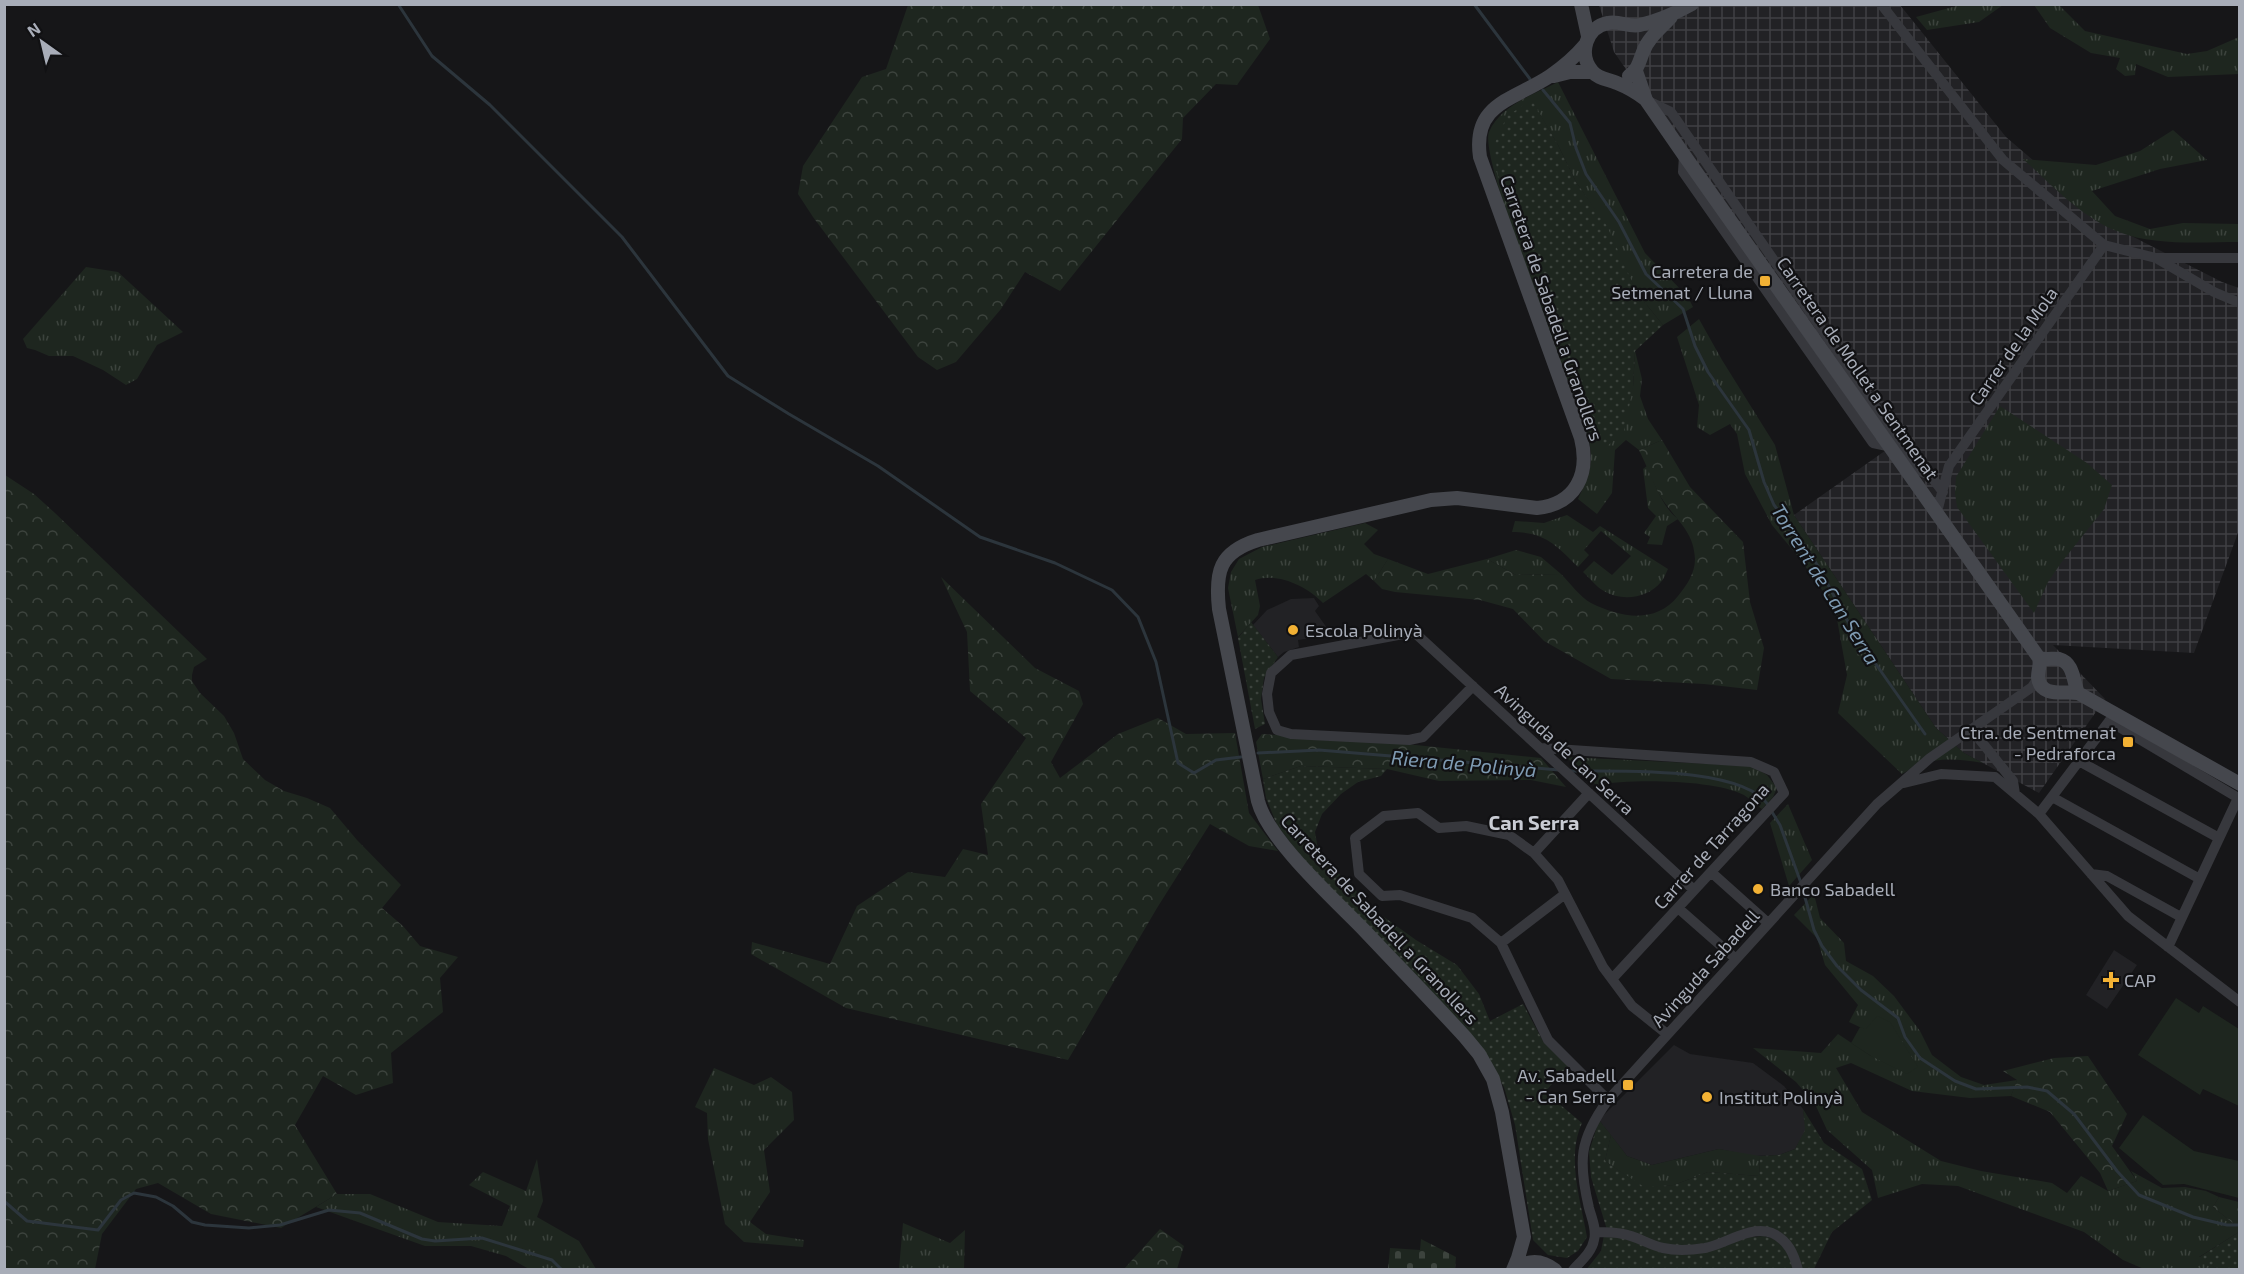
<svg xmlns="http://www.w3.org/2000/svg" width="2244" height="1274" font-family="'Exo 2',sans-serif">
	<style>
		.built { fill: #222225 }
		.industrial { fill: url(#industrial-grid) }
		.grass { fill: url(#grass-tufts) }
		.forest { fill: url(#forest-crowns) }
		.cemetery { fill: url(#cemetery-stones) }
		.park { fill: url(#park-dots) }
		.garden { fill: #1e261f }
		.lines { fill: none; stroke-linecap: round; stroke-linejoin: round }
		.stream { stroke: #2c353c; stroke-width: 3 }
		.street { stroke: #37383d; stroke-width: 10 }
		.secondary { stroke: #45474d; stroke-width: 14 }
		.poi-dot { fill: #f2b134; stroke: #111113; stroke-width: 2 }
		.labels { text-anchor: middle; dominant-baseline: central; stroke-width: 4.5; stroke-linejoin: round; paint-order: stroke }
		.poi-label { font-size: 18px; fill: #a8adb8; stroke: #111113; text-anchor: start }
		.street-label { font-size: 18px; fill: #a8adb8; stroke: #111113 }
		.water-label { font-size: 20px; font-style: italic; fill: #7f9bb3; stroke: #111113 }
		.neighbourhood-label { font-size: 20px; font-weight: bold; fill: #c9ccd4; stroke: #111113 }
	</style>
	<defs>
		<pattern id="industrial-grid" width="8" height="8" patternUnits="userSpaceOnUse" patternTransform="scale(1.5)"><rect width="8" height="8" fill="#222225"/><path d="M0 4h8M4 0v8" fill="none" stroke="#3f3f43"/></pattern>
		<pattern id="grass-tufts" width="24" height="20" patternUnits="userSpaceOnUse" patternTransform="scale(1.5)"><rect width="24" height="20" fill="#1e261f"/><path d="M3 7l-1-3M5 7V3M7 7l1-3M15 17l-1-3M17 17v-4M19 17l1-3" fill="none" stroke="#3c433d"/></pattern>
		<pattern id="forest-crowns" width="20" height="18" patternUnits="userSpaceOnUse" patternTransform="scale(1.5)"><rect width="20" height="18" fill="#1e261f"/><path d="M2 6a3 3 0 1 1 6 0M12 15a3 3 0 1 1 6 0" fill="none" stroke="#3c433d"/></pattern>
		<pattern id="cemetery-stones" width="16" height="16" patternUnits="userSpaceOnUse" patternTransform="scale(1.5)"><rect width="16" height="16" fill="#1e261f"/><path d="M2 7V4a2 2 0 0 1 4 0v3zM10 15v-3a2 2 0 0 1 4 0v3z" fill="#3c433d"/></pattern>
		<pattern id="park-dots" width="8" height="8" patternUnits="userSpaceOnUse" patternTransform="scale(1.5)"><rect width="8" height="8" fill="#1e261f"/><path d="M2 2h.1M6 6h.1" fill="none" stroke="#3c433d" stroke-width="1.8" stroke-linecap="round"/></pattern>
	</defs>
	<rect width="100%" height="100%" fill="#161618"/>
	<!-- built -->
	<path class="built" d="M1314,598l5,8 -4,5 17,24 -34,5 1,7 -15,5 -6,5 -25,-32 14,-15 24,-11z
		M2114,950l23,15 -30,44 -21,-14z
		M1674,1045l16,9 63,9 31,23 19,23 3,21 -11,19 -16,6 -25,1 -35,-7 -67,16 -25,-9 -28,-36z"/>
	<!-- industrial -->
	<path class="industrial" d="M1599,5h301l106,132 100,86 116,59 17,6v242l-45,123 -141,-8 52,54 -66,94 -75,-40 -28,-25 -142,-213 95,-67 -275,-396z"/>
	<!-- grass -->
	<path class="grass" d="M1960,5h43l-24,17 -52,8 -11,-13z
		M2034,5h25l26,26 102,23 20,-3 32,-14v37l-71,3 -32,-13 -1,11 -10,1 -9,-7 4,-11 -29,-5 -41,-25z
		M1558,82l87,171 43,44 5,10 -30,18 -26,-32 -31,-67 -30,-44 -18,-37 -26,-44 -34,77 76,199 20,63 39,-52 2,-37 7,28 -2,17 8,23 14,21 -23,10 -13,-10 -11,10 -3,43 -15,21 -19,-15c11,-24 16,-32 11,-59 -15,-42 -111,-282 -100,-308 11,-26 45,-38 69,-50z
		M2173,130l34,30 -47,9 -68,22 23,25 35,13 33,-6 56,1v18c-37,0 -85,4 -120,-10 -37,-14 -67,-47 -96,-73l73,6 44,-14z
		M86,267l32,5 65,60 -26,13 -20,34 -11,6 -23,-15 -30,-14h-24l-14,-6 -8,-2 -4,-9z
		M1699,319l23,41 53,85 19,70 142,213 28,25 19,10c-31,-5 -53,-7 -81,11l-64,-61 9,-38 -12,-67 -35,-49 -28,-34 -27,-51 -8,-40 -7,-10 -20,11 -13,-8 2,-22 -22,-68z
		M2000,406l87,57 25,22 -8,24 -43,54 -13,19 -14,31 -77,-106 -2,-14 1,-16z
		M1647,466c8,18 15,41 31,53l-11,7 -5,19 -15,-1 3,-7 -6,-4 12,-17 -8,-8 -5,-39z
		M1567,515l26,17 7,-6 68,43c-2,4 -4,10 -7,13 -13,16 -39,20 -57,9 -8,-4 -14,-13 -21,-19l11,-11 18,14 19,-19 -30,-25 -17,19 5,5 -11,12c-22,-22 -33,-35 -66,-35l3,-11 29,2z
		M1365,523l13,7 -14,14 10,10 14,5 -14,22 -8,-7 -43,29c-16,-17 -46,-31 -68,-23l5,26 -2,9 -20,22 -10,-49 3,-16 8,-13 23,-12z
		M1516,550l25,7 20,17 -45,1 -29,-16z
		M1566,757l186,9 15,9 10,13 -4,9 -11,12c-6,-4 -12,-10 -18,-14 -32,-16 -114,-16 -148,-10z
		M1788,804l24,56 -23,26 -19,-63z
		M1814,894l6,24 24,25 2,18 27,15 21,20 26,35 12,24 29,22 23,8 33,-5 -6,16 -41,2 -58,-7 -61,-28 -15,5 26,44 79,49 40,10 71,12 15,10 14,-17 27,15 29,-10 -6,-10 31,17 23,-1 21,4 13,6 -6,10 26,21v4l-40,25 17,11 -1,1h-71l-21,-9 -39,-28 -126,-46 -36,-2 -44,14 -6,-28 -45,-40 -12,-26 -19,-22 -43,-34 68,5 17,-19 33,22 -5,-26 -17,-8 9,-17 -33,-40 -8,-27 -23,-23z
		M714,1068l40,17 17,-8 21,15 2,28 -30,30 6,42 -20,30 16,12 38,6 -1,7 -59,-5 -19,-18 -17,-85 -1,-26 -12,-6z
		M1611,1135l16,21 25,9 67,-16 41,7 -1,20 -51,-4 -34,13 -30,3 -39,-27z
		M537,1159l6,42 -6,16 42,24 17,28h-67l-23,-13 -35,-10h-46l-109,-39 21,-13h33l68,28 64,4 8,-20 -41,-21 14,-13 43,19z
		M903,1223l47,20 15,-13 -1,39h-65z"/>
	<!-- forest -->
	<path class="forest" d="M908,5h350l12,34 -33,46 -21,-1 -33,34 -1,21 -122,152 -35,-19 -24,37 -45,53 -19,8 -19,-13 -105,-140 -15,-23 5,-28 59,-89 24,-8z
		M1662,440l28,47 53,55 7,60 14,46 -7,42 -53,-6 -93,-5 -67,-38 -31,-32 -33,-9 -85,-8 -13,-3 -8,-8 14,-22 40,15 59,-15 29,16 45,-1c9,9 19,23 30,29 30,15 65,21 87,-7 9,-11 17,-23 17,-37 -1,-31 -24,-42 -37,-67 -7,-14 -12,-28 -19,-42z
		M5,475l29,19 21,19 152,146 -13,8 -2,8v6l8,12 24,23 10,17 9,26 22,21 19,11 23,7 23,10 27,32 44,45 -19,23 21,18 17,20 38,11 -18,21 3,34 -52,41 2,30 -37,12 -33,-19 -28,49 42,69 -56,34 -70,-14 -53,-31 -22,6 -34,45 -7,35h-90z
		M941,577l94,91 44,23 4,13 -32,58 9,16 58,-44 40,-16 28,16 49,-1 14,80 29,38 -29,-5 -39,-22 -53,84 -89,152 -222,-52 -95,-54 1,-12 78,22 27,-58 51,-34 37,5 18,-28 25,6 -7,-51 45,-66 -56,-47 -3,-59z
		M1262,734l144,10 135,14 25,29 -35,-7 -92,1 -52,-12 -86,-3 -38,13 -7,-37z
		M2088,1056l39,58 -15,32 25,35 -29,10 -8,-18 -50,-61 -39,-16 6,-16 -14,-9 51,-13z
		M2219,1197l20,5v26l-26,-21z
		M1160,1229l24,17 -7,23h-53z"/>
	<!-- cemetery -->
	<path class="cemetery" d="M1421,1239l35,18 -1,12h-67l2,-21 30,2z"/>
	<!-- park -->
	<path class="park" d="M1532,100l26,45 18,37 31,44 30,67 26,32 -28,26 -2,37 -9,43 -19,17 -11,-8 -20,-63 -76,-199 -4,-33 13,-29z
		M1251,622l27,35 -14,21 -3,21 4,25 -10,5 -17,-91z
		M1301,766l86,3 -6,7 -23,6 -17,12 -19,20 -7,18 3,17 23,27 36,36 39,28 41,25 22,29 11,27 33,-17 20,37 25,25 -23,26 37,31c-16,35 -1,78 5,114l-9,14 -11,7 -19,-3 -15,-15 -18,-115 -11,-38 -17,-29 -82,-92 -105,-111 -23,-30 -11,-27 -3,-19z
		M1803,1109l21,34 38,26 10,31 -40,32 -18,37h-13l-28,-39 -68,15h-41l-57,-15 -16,-53 -2,-25 10,-32 12,15 -6,26 39,26 30,-2 34,-13 51,4 1,-20 19,-1 16,-6 10,-19z
		M2239,1232v37l-23,-1 -18,-10z
		M1604,1235l103,16 43,-14 14,-1 10,3 10,8 7,12 2,11h-207l15,-19z"/>
	<!-- garden -->
	<path class="garden" d="M2176,998l23,15 4,-7 36,23v77l-36,-17 -3,6 -62,-40z
		M1877,1016l13,6 28,45 -11,7 -36,-18 -20,-13 9,-16 6,2z
		M2143,1115l51,36 45,10v37l-55,-14 -21,1 -44,-37z"/>
	<g class="lines">
		<!-- stream -->
		<path class="stream" d="M398,4l34,52 58,49 132,132 106,139 61,38 89,52 102,71 75,26 57,27 26,27 18,45 22,101 16,10 22,-13 25,-3
			M1474,4l56,75
			M1543,90l27,33 6,25 10,26 33,48 27,52 37,35 12,37 13,26 41,58 15,52 10,23 24,31 20,30 36,67 71,101
			M1258,753l61,-3 240,20
			M1569,771c45,1 174,-6 200,35
			M1772,812l8,13 21,58
			M1803,890l11,40 8,16 15,20 24,24 37,28 7,19 15,21 35,23 21,8 51,-2 20,4 27,23 43,57 22,24 54,22 34,8h13
			M4,1201l23,20 71,9 23,-30 13,-7 22,4 17,9 19,16 13,3 44,3 31,-3 49,-15 31,3 62,26 13,2 47,-3 70,22 10,10"/>
		<!-- street -->
		<path class="street" d="M1881,4l122,156 101,85 52,13 58,34 26,11
			M1646,100l25,12 249,359 10,4 13,17
			M1684,155l-1,17 190,271 19,4
			M2156,258h84
			M1937,512l12,-46 155,-221
			M1473,686l-50,51 -14,3 -118,-6 -14,-4 -8,-18 -2,-18 4,-21 20,-18 123,-23 280,258
			M2109,721l131,78
			M1972,730l41,51 2,13
			M1541,748l210,14 23,10 10,21 -172,186
			M2079,761l140,77
			M1904,783l37,-9 54,3 44,37 89,102 112,86
			M2052,797l148,82
			M2039,814l74,-98
			M1534,853l55,-60
			M1711,872l57,51
			M2091,874l16,2 74,41
			M1678,908l58,51
			M1501,943l64,-49
			M2168,947l70,-149
			M1608,1100l-60,-60 -47,-97 -29,-25 -72,-23 -18,1 -23,-22 -4,-36 29,-22 34,-3 21,15 27,-2 43,9 25,18 24,27 45,87 29,39 35,28
			M1595,1232c9,0 19,0 28,2 14,2 26,11 40,14 13,3 29,2 42,0 21,-4 45,-23 67,-15 16,7 22,21 26,37
			M1573,1270c8,-9 19,-18 21,-30 3,-10 -2,-21 -5,-32 -11,-47 -10,-68 19,-108l269,-296 53,-46 102,-71 6,-9"/>
		<!-- secondary -->
		<path class="secondary" d="M1581,4l7,32
			M1636,71l10,29 38,55 355,503c2,7 -1,12 -1,19 2,21 26,14 40,16l162,91
			M1554,76l16,-4h22
			M1629,76c10,-8 10,-14 14,-24 5,-14 18,-24 28,-35
			M1645,99c-9,-7 -18,-12 -28,-16 -9,-4 -19,-4 -25,-12 -14,-17 -6,-44 16,-48 11,-3 21,5 32,2 18,-4 36,-12 52,-21
			M2039,658c8,2 14,0 20,1 15,4 14,22 19,34
			M1513,1270l5,-12 6,-21 -22,-125 -9,-33 -14,-25 -14,-17c-33,-36 -67,-71 -101,-107 -29,-30 -96,-90 -106,-129l-39,-192c-4,-37 0,-57 39,-69l173,-40 26,-2 80,10c39,-4 53,-34 44,-70l-101,-281c-8,-54 34,-57 70,-81 13,-9 25,-19 35,-31
			M1513,1270c14,-10 28,-11 42,0"/>
	</g>
	<!-- markers -->
	<g class="poi-dot">
		<rect x="1759" y="275" width="12" height="12" rx="3"/>
		<circle cx="1293" cy="630" r="6"/>
		<rect x="2122" y="736" width="12" height="12" rx="3"/>
		<circle cx="1758" cy="889" r="6"/>
		<path d="M2108 971h6v6h6v6h-6v6h-6v-6h-6v-6h6z"/>
		<rect x="1622" y="1079" width="12" height="12" rx="3"/>
		<circle cx="1707" cy="1097" r="6"/>
	</g>
	<g class="labels">
		<!-- poi labels -->
		<g class="poi-label">
			<text x="1753" y="271" text-anchor="end">Carretera de<tspan x="1753" dy="21">Setmenat / Lluna</tspan></text>
			<text x="1305" y="630">Escola Polinyà</text>
			<text x="2116" y="732" text-anchor="end">Ctra. de Sentmenat<tspan x="2116" dy="21">- Pedraforca</tspan></text>
			<text x="1770" y="889">Banco Sabadell</text>
			<text x="2124" y="980">CAP</text>
			<text x="1616" y="1075" text-anchor="end">Av. Sabadell<tspan x="1616" dy="21">- Can Serra</tspan></text>
			<text x="1719" y="1097">Institut Polinyà</text>
		</g>
		<!-- street labels -->
		<g class="street-label">
			<text transform="translate(1552 308) rotate(71)">Carretera de Sabadell a Granollers</text>
			<text transform="translate(2013 346) rotate(-55)">Carrer de la Mola</text>
			<text transform="translate(1858 368) rotate(55)">Carretera de Mollet a Sentmenat</text>
			<text transform="translate(1565 749) rotate(43)">Avinguda de Can Serra</text>
			<text transform="translate(1711 846) rotate(-48)">Carrer de Tarragona</text>
			<text transform="translate(1380 919) rotate(47)">Carretera de Sabadell a Granollers</text>
			<text transform="translate(1705 968) rotate(-48)">Avinguda Sabadell</text>
		</g>
		<!-- water labels -->
		<g class="water-label">
			<text transform="translate(1826 584) rotate(58)">Torrent de Can Serra</text>
			<text transform="translate(1464 763) rotate(5)">Riera de Polinyà</text>
		</g>
		<!-- neighbourhood labels -->
		<g class="neighbourhood-label">
			<text x="1534" y="822">Can Serra</text>
		</g>
	</g>
	<!-- border -->
	<rect width="2244" height="1274" fill="none" stroke="#a8adb8" stroke-width="12"/>
	<!-- north arrow -->
	<g transform="translate(42 42) rotate(326)" stroke="#111113" stroke-width="4.5" paint-order="stroke">
	<path d="M0-4.5L10 22L0 15L-10 22Z" fill="#a8adb8"/>
	<text y="-9" font-size="16" font-weight="bold" text-anchor="middle" fill="#a8adb8">N</text>
	</g>
</svg>
